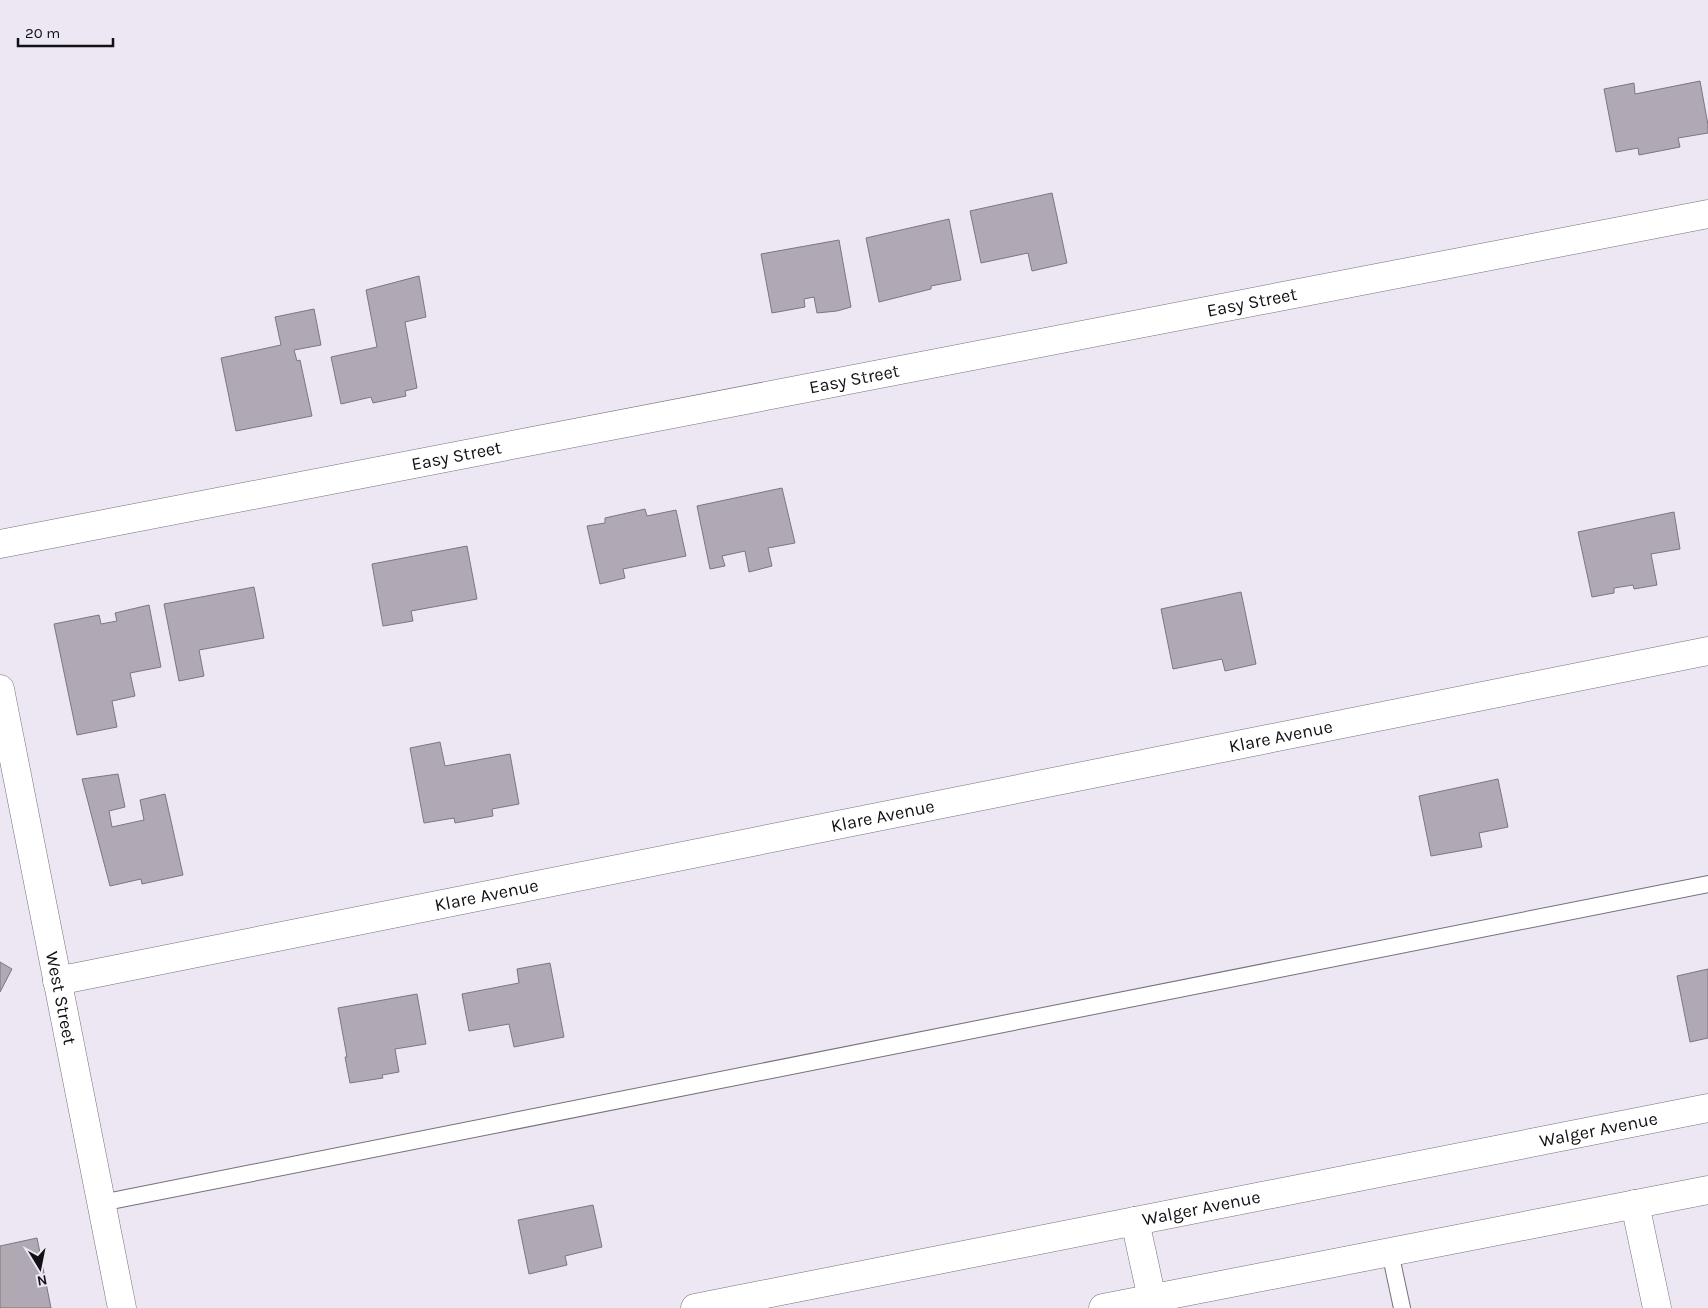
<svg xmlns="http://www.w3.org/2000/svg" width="1708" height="1308" font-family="Karla,sans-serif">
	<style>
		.building { fill: #b0a8b2; stroke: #7d767f }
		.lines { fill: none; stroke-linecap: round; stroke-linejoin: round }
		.service-casing { stroke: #75707a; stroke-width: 18 }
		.minor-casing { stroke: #75707a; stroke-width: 29 }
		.service { stroke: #fff; stroke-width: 16 }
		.minor { stroke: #fff; stroke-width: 28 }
		.labels { text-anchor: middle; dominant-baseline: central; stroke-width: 4.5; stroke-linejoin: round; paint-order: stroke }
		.street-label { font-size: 18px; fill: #121014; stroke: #ece7f2 }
	</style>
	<rect width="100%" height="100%" fill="#ece7f2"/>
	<!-- building -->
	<path class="building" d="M1700,81l8,44v8l-30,5 2,9 -41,8 -1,-7 -22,4 -12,-63 30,-6 1,11z
		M1052,193l15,70 -35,8 -4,-18 -47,10 -11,-52z
		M949,219l12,61 -30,6v3l-52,13 -13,-64z
		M839,240l12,67 -14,4 -20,2 -3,-16 -10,2 1,8 -33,6 -11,-59z
		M419,276l7,41 -21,5 12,66 -12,3 1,5 -33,7 -2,-6 -30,7 -10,-47 46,-10 -11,-57z
		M314,309l7,36 -27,5 3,11 3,-1 12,56 -76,15 -15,-73 60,-13 -6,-28z
		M782,488l13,55 -27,5 4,18 -23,6 -4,-21 -23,5 3,10 -15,3 -13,-63z
		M645,509l2,7 29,-6 10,46 -63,13 2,9 -25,6 -13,-58 18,-3v-5z
		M1674,512l6,37 -29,5 6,31 -23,4 -1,-4 -19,3v5l-22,4 -14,-65z
		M467,546l10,53 -66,12 2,10 -30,5 -11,-62z
		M254,587l10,51 -65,12 5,26 -25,5 -15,-77z
		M1241,592l15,72 -31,7 -3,-12 -49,10 -12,-60z
		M149,605l12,62 -31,6 5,23 -23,5 5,26 -40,8 -23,-111 45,-9 2,9 16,-3 -2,-8z
		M440,742l5,24 65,-12 9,50 -27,5 1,7 -38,7 -1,-5 -30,5 -14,-75z
		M118,774l7,33 -16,4 3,16 32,-7 -4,-20 25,-6 18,81 -41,9 -1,-5 -31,7 -28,-107z
		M1498,779l10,48 -29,6 3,14 -51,9 -12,-60z
		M0,962l12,7 -12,23z
		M550,963l14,74 -50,10 -5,-23 -40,7 -7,-37 57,-11 -2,-14z
		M1708,969v69l-18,4 -13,-66z
		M417,994l9,50 -31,5 4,23 -17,3 1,3 -33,5 -5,-26h2l-9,-49z
		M593,1205l9,42 -37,9 2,9 -38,9 -11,-54z
		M37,1238l14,70h-51v-62z"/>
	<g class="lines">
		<!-- service casing -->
		<g class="service-casing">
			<path id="service" d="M101,1203l1607,-319
				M1390,1252l12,56"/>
		</g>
		<!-- minor casing -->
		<g class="minor-casing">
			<g id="minor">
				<path id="s1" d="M0,544l1708,-330"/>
				<path id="s2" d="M0,689l122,619"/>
				<path id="s3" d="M57,981l1651,-330"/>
				<path d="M1635,1204l22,104"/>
				<path d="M1135,1221l19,87"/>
				<path id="s4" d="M695,1308l1013,-200"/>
				<path d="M1103,1308l605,-118"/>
			</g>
		</g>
		<!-- service -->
		<use href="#service" class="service"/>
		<!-- minor -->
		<use href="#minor" class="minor"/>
	</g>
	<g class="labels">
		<!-- street labels -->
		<g class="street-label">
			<text stroke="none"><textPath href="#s1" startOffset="1275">Easy Street</textPath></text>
			<text stroke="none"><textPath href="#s1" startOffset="870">Easy Street</textPath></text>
			<text stroke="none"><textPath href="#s1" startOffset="465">Easy Street</textPath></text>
			<text stroke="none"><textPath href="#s3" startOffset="1248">Klare Avenue</textPath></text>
			<text stroke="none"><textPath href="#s3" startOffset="842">Klare Avenue</textPath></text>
			<text stroke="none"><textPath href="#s3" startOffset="438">Klare Avenue</textPath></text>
			<text stroke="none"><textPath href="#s2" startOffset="315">West Street</textPath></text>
			<text stroke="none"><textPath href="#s4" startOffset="921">Walger Avenue</textPath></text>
			<text stroke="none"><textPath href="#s4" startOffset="516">Walger Avenue</textPath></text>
		</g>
	</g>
	<!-- north arrow -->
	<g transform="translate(40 1268) rotate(170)" stroke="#ece7f2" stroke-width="4" paint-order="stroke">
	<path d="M0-4L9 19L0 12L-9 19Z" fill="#121014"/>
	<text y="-8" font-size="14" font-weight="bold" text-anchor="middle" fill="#121014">N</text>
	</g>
	<!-- scale -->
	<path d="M18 38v8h95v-8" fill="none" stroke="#121014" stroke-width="2.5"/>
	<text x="25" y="38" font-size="15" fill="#121014" stroke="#ece7f2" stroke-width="4" paint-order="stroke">20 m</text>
</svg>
